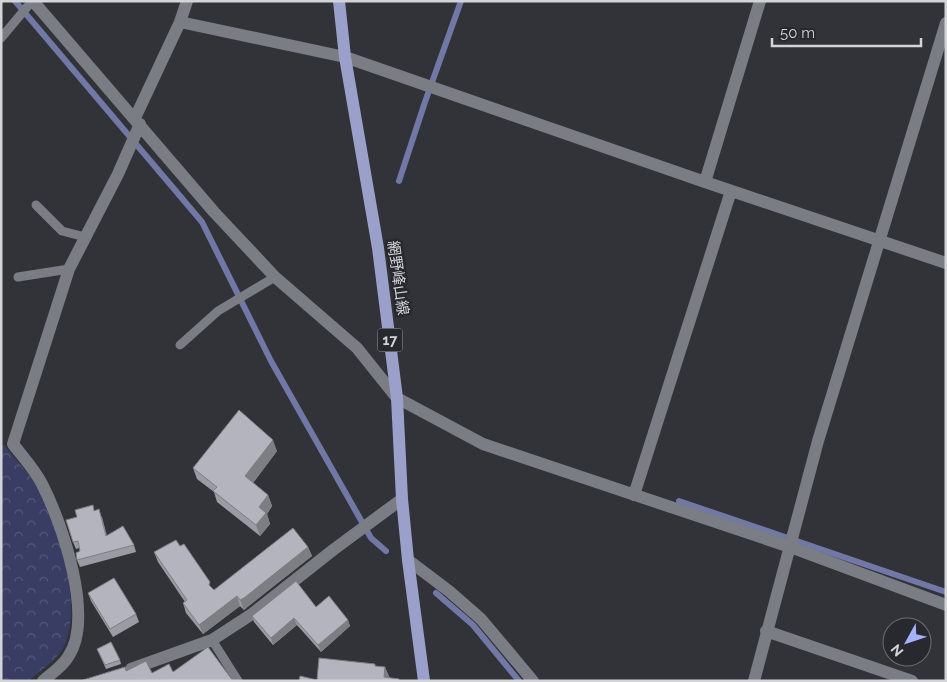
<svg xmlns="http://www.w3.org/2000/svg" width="947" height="682" font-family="Raleway,'Noto Sans JP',sans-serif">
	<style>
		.forest { fill: url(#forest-crowns) }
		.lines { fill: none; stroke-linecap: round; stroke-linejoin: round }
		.stream { stroke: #7278a5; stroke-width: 6 }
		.service { stroke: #7b7d85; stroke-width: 9 }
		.minor { stroke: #7b7d85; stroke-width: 12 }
		.tertiary { stroke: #7b7d85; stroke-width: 12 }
		.primary { stroke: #9aa0ca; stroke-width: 12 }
		.wall { fill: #9a9ba3 }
		.shaded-wall { fill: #7d7e84 }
		.building { fill: #b3b4bd; stroke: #7d7e84 }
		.labels { text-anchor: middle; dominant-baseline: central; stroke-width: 5; stroke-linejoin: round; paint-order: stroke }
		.shield { fill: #28292f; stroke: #a0a1a5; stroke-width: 1 }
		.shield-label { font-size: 14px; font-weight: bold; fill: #d3d4d8 }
		.street-label { font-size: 15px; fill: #d3d4d8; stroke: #28292f }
	</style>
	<defs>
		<pattern id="forest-crowns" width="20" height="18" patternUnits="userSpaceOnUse" patternTransform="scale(1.25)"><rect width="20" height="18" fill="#393d63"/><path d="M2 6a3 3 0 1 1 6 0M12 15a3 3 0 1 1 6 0" fill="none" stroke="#555879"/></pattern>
	</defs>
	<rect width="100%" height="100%" fill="#313339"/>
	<!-- forest -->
	<path class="forest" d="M1,444l4,2c10,13 22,25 31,39 23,36 49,126 26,165 -6,10 -25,23 -34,31h-27z"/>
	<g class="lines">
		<!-- stream -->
		<path class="stream" d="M15,1l187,221 69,139 100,177 15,13
			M399,181l26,-79 36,-101
			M679,501l267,91
			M436,593l37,32 46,56"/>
		<!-- service -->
		<path class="service" d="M1,38l31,-37
			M36,205l26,26 23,6
			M18,277l51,-8
			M180,345l38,-34 57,-34
			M212,640l26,41"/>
		<!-- minor -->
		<path class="minor" d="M180,22l165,35 360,125 241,81
			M135,118l45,-96 7,-21
			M705,182l55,-181
			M634,495l97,-304
			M408,560l41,31 32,28 52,62
			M766,631l146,50
			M131,669l81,-29 40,-26 81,-64 69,-51
			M43,681c8,-7 20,-15 25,-24 27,-39 -6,-134 -26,-173 -7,-14 -19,-27 -29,-40l56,-175 49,-95 22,-50
			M754,681l64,-240 128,-418"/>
		<!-- tertiary -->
		<path class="tertiary" d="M33,1l181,211 61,65 82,71 40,50 86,46 307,103 156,58"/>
		<!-- primary -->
		<path class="primary" d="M339,1l6,56 33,191 19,150 5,101 6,61 16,121"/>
	</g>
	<!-- wall -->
	<path class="wall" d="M277,451l-24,32 15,12 4,11 -5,8 3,10 -10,12 -43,-34 -3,-10 -17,-13 -4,-11z
		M95,510l7,7 5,19 27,9 2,7 -56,15 -3,-7 3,-9 -1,-3 -3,1 -3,-7 4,-25z
		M308,547l4,9 -65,51 -3,3 -4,-4 -37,28 -17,-21 -3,-10 2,-1 -27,-40 -4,-10 60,38z
		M88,593l48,21 3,8 -26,15 -22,-36z
		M316,607l32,13 2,6 -29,26 -24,-27 -24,20 -19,-23 -2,-6z
		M97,649l23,11 1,4 -15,5z"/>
	<!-- shaded-wall -->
	<path class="shaded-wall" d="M273,440l4,11 -28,37 -4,-12z
		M268,495l4,11 -5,8 3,10 -10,12 -4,-11 3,-18z
		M308,547l4,9 -68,54 -4,-10z
		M237,596l3,10 -37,28 -4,-9z
		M294,618l3,7 -24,20 -2,-7z
		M348,620l2,6 -29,26 -3,-7z
		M385,667l5,11 -6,-1z"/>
	<!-- building -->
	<path class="building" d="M239,410l34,30 -28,36 23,19 -9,12 7,6 -10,12 -43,-34 4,-4 -24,-19z
		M93,505l1,6 5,-2 7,27 17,-10 11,19 -57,15 -1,-7 4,-2 -2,-10 -5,1 -7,-22 11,-3 -2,-7z
		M293,528l15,19 -64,51 -4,2 -3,-4 -38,29 -16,-22 4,-3 -33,-48 22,-12 4,6 4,-2 26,38 -1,3 5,5z
		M114,578l22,36 -26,15 -22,-36z
		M296,581l20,26 13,-11 19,24 -30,25 -24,-27 -23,20 -19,-22z
		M111,642l9,18 -15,5 -8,-16z
		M208,647l25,34 -150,-1 42,-13 1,4 20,-10 6,12 17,-9 4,8z
		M319,658l56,6v2l10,1 -1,10 15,2v2h-100l1,-5 17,4z"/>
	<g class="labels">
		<!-- shield labels -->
		<rect class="shield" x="377.5" y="328.5" width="25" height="23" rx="4"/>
		<g class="shield-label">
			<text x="390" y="340">17</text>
		</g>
		<!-- street labels -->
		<g class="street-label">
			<text transform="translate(398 278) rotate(82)">網野峰山線</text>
		</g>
	</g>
	<!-- border -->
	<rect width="947" height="682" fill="none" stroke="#d3d4d8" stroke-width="5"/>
	<!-- north arrow -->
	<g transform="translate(907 642) rotate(230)"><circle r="24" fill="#28292f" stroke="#6c6d73"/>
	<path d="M0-4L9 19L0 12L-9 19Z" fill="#a6b1fc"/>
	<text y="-8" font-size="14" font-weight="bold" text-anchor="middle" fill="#d3d4d8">N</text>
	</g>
	<!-- scale -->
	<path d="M772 38v8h149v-8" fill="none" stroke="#d3d4d8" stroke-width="2.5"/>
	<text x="780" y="38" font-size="15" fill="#d3d4d8" stroke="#28292f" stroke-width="4" paint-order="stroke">50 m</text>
</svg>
